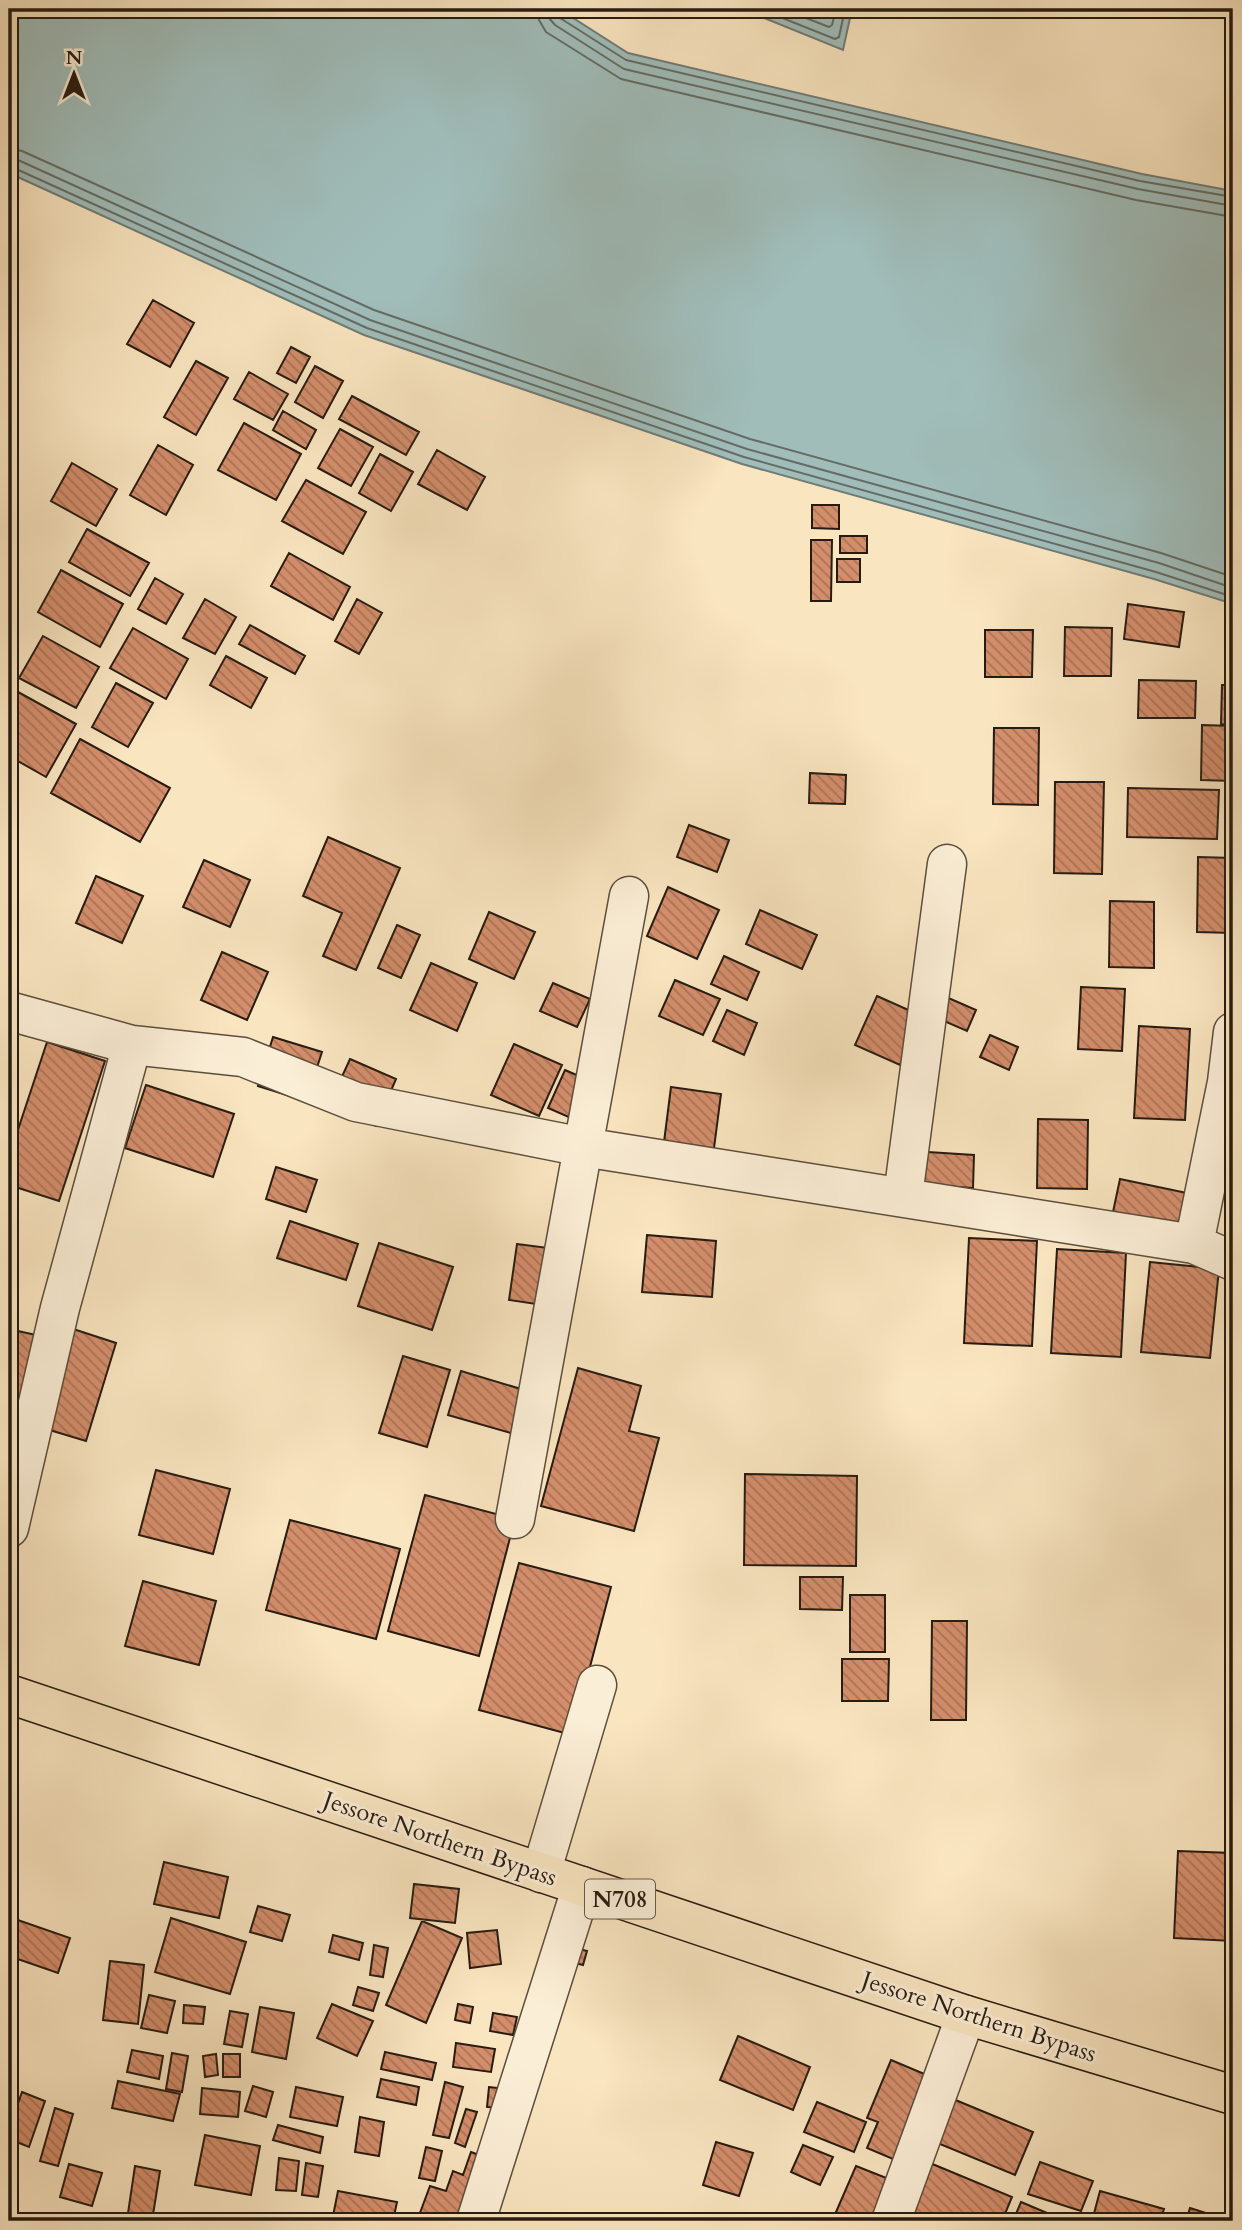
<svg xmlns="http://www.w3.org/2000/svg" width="1242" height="2230" font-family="Cardo,serif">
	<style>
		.water { fill: #a0bdba; stroke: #707c76; stroke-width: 2 }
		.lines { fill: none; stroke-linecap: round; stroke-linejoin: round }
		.shore { stroke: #646c65; stroke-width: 2 }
		.building { fill: url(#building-back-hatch); stroke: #271b10; stroke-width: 2 }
		.street-casing { stroke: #5c4e3c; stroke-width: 41 }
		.highway-casing { stroke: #271b10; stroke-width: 41 }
		.street { stroke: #fbeed6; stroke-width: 38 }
		.highway { stroke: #f9e5c0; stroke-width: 38 }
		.labels { text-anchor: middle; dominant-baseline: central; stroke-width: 6; stroke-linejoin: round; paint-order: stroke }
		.shield { fill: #fbeed6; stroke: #675a4b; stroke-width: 2 }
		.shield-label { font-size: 23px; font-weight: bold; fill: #271b10 }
		.street-label { font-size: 24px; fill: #271b10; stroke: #fbeed6 }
	</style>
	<defs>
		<pattern id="building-back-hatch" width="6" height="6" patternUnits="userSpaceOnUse" patternTransform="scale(1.75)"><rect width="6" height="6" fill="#d48e6c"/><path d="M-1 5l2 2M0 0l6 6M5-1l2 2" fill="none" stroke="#ac7357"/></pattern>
	</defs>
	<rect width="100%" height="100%" fill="#f9e5c0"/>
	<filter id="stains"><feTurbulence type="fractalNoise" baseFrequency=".00286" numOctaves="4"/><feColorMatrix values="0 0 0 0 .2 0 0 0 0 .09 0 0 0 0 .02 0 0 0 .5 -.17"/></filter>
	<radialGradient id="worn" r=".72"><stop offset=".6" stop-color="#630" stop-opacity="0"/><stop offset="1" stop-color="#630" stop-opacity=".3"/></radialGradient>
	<!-- water -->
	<path class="water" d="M9,9h550l69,44 514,121 91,17v413l-79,-25 -412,-115 -378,-129 -355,-162z
		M742,9h110l-9,41z"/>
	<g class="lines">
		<!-- shore -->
		<path class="shore" d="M537,9l2,11 7,12 75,47 515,121 97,17
			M547,9l2,9 6,7 69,44 514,120 95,17
			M556,9l4,9 66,42 514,121 93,16
			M760,9l75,30 4,-2 6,-28
			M783,9l46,18 3,-2 4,-16
			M9,148l13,3 352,159 376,129 411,114 72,24
			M9,159l9,1 352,160 377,129 412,114 74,25
			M9,167l5,1 353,160 377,129 412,115 77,25"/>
	</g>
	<!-- building -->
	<path class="building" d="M153,300l41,23 -24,44 -43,-23z
		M291,347l19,10 -14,26 -19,-10z
		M196,361l32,17 -32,57 -32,-18z
		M315,366l28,15 -20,37 -28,-16z
		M249,372l39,22 -15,26 -39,-21z
		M352,396l67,36 -13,23 -67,-36z
		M283,411l33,19 -10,19 -33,-19z
		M244,423l57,31 -25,46 -58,-30z
		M340,429l33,18 -22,39 -33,-18z
		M158,445l35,20 -27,50 -36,-20z
		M437,450l48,27 -18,33 -49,-26z
		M380,454l33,18 -22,39 -32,-18z
		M72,463l45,26 -21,37 -45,-25z
		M306,480l60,32 -23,42 -61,-33z
		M812,505h27v24l-27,-1z
		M87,529l62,34 -19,33 -61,-34z
		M840,536h27v17h-27z
		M811,540h21l-1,61h-20z
		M289,553l61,34 -17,33 -62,-34z
		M837,559h23v23h-23z
		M61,570l62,34 -23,43 -62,-35z
		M155,578l28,16 -17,30 -28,-15z
		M205,599l31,18 -21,37 -32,-16z
		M357,599l25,14 -23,41 -24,-13z
		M1128,604l56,8 -5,35 -55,-8z
		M9,606l7,4 -7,13z
		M250,625l55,31 -10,18 -56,-30z
		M1065,627l47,1 -1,48h-47z
		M133,628l55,31 -22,40 -56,-31z
		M985,630h48l-1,47h-47z
		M43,636l56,31 -23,41 -57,-30z
		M226,656l41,22 -16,30 -41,-23z
		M1139,680l57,1 -1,37h-57z
		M116,683l37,20 -25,44 -36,-20z
		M1222,685h11v40l-12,-1z
		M9,687l67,37 -30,53 -37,-21z
		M1202,725l31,1v55l-32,-1z
		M994,728h45l-1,77 -45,-1z
		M80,739l90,49 -30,54 -89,-49z
		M810,773l36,2 -1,29 -36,-1z
		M1055,782h49l-2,92 -48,-1z
		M1128,788l91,2 -2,49 -90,-2z
		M689,825l40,15 -12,32 -40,-15z
		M328,837l72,31 -44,102 -33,-14 19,-43 -39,-17z
		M1198,857l35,1v75l-36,-1z
		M204,860l46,20 -20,47 -47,-20z
		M96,876l47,20 -21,47 -46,-20z
		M668,887l51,23 -22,49 -50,-23z
		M1110,901l44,1v66l-45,-1z
		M760,910l57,25 -15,34 -56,-25z
		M489,912l46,20 -21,47 -45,-20z
		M397,925l23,10 -19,43 -23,-10z
		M222,952l46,20 -21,48 -46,-20z
		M724,956l35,16 -12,28 -36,-16z
		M431,963l46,20 -20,48 -47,-21z
		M675,980l45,19 -17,36 -44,-19z
		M553,983l37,16 -13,28 -37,-16z
		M1081,987l44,2 -3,62 -44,-2z
		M937,993l39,17 -9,21 -39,-17z
		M877,996l45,20 -22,49 -45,-20z
		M727,1010l30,13 -13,32 -31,-14z
		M1139,1026l51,3 -5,91 -51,-2z
		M990,1035l28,12 -9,23 -29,-13z
		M273,1037l49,15 -16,49 -48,-15z
		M47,1042l58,19 -46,140 -50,-16v-28z
		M514,1044l48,21 -23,51 -48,-21z
		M350,1059l46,20 -20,47 -47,-21z
		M565,1070l39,17 -17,38 -39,-17z
		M146,1085l88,29 -21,63 -88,-29z
		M671,1087l50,7 -8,62 -50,-6z
		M1038,1119l50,1 -1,69 -50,-1z
		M912,1151l62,4 -1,33 -63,-4z
		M276,1167l41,13 -11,32 -40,-13z
		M1120,1179l67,14 -6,32 -68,-13z
		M290,1221l68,23 -12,36 -69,-22z
		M647,1235l69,6 -4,56 -70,-5z
		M969,1238l68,3 -5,105 -68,-3z
		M379,1243l74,24 -21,63 -74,-24z
		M517,1244l55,7 -8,57 -55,-8z
		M1057,1249l69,4 -5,104 -70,-4z
		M1150,1262l69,7 -9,89 -69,-6z
		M64,1326l52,17 -30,98 -53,-16z
		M9,1329l27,6 -23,101 -4,-1z
		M403,1356l47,14 -23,77 -48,-14z
		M578,1368l63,18 -12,45 30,7 -25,93 -93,-25z
		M461,1371l80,24 -13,43 -80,-23z
		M156,1470l74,19 -17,65 -74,-19z
		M745,1474l112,2 -1,90 -112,-1z
		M425,1495l90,24 -36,137 -91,-25z
		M290,1520l110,29 -24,90 -110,-29z
		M519,1563l92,24 -39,148 -93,-25z
		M800,1577h43l-1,33 -42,-1z
		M143,1581l73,20 -17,64 -74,-19z
		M850,1595h35v57h-35z
		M932,1621h35l-1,99h-35z
		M842,1659h47l-1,42h-46z
		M1178,1851l55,2v88l-59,-3z
		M164,1862l64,15 -9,41 -65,-14z
		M414,1884l45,5 -4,34 -45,-5z
		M258,1906l32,9 -8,26 -32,-9z
		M12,1918l58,20 -12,35 -49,-17v-28z
		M171,1918l75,24 -16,52 -75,-22z
		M422,1921l40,17 -36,85 -40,-18z
		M497,1930l4,34 -31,4 -3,-35z
		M333,1935l30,8 -4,17 -30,-8z
		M374,1945l14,3 -5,29 -13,-2z
		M571,1947l16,4 -4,14 -16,-4z
		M110,1961l34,4 -6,59 -35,-4z
		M358,1987l21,6 -6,18 -20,-6z
		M149,1995l26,6 -8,32 -26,-5z
		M332,2004l41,17 -16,35 -40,-18z
		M458,2004l15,3 -3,16 -15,-3z
		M184,2005l21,2 -2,17 -20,-1z
		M260,2007l34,6 -8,46 -34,-7z
		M230,2011l18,3 -6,33 -18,-3z
		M493,2013l24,4 -4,18 -23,-4z
		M738,2036l72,31 -17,43 -73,-30z
		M456,2043l39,6 -4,23 -38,-5z
		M132,2050l31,6 -4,23 -32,-7z
		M385,2052l51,11 -4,17 -51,-11z
		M172,2053l16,3 -6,36 -16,-3z
		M216,2054l2,21 -13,2 -2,-21z
		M223,2054h17v23h-17z
		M891,2060l43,18 -34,84 -33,-14 11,-26 -11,-4z
		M381,2079l38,8 -3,18 -39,-8z
		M118,2081l62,13 -7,27 -61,-13z
		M445,2082l18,5 -14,51 -16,-3z
		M253,2086l20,6 -7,25 -21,-6z
		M296,2087l47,10 -6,29 -47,-9z
		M489,2087l17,2 -3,20 -16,-2z
		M202,2088l38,4 -2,25 -38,-3z
		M22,2092l23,9 -16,46 -20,-8v-10z
		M953,2099l80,33 -18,43 -80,-33z
		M817,2102l49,20 -12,30 -50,-20z
		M55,2108l18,6 -15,52 -18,-5z
		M466,2109l11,3 -12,35 -10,-4z
		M360,2117l24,5 -5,34 -24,-4z
		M278,2125l45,12 -3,16 -47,-13z
		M205,2135l55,11 -9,49 -56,-10z
		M716,2142l37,11 -14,43 -36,-11z
		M803,2145l30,12 -13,28 -29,-13z
		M426,2147l16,4 -7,30 -16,-3z
		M471,2152l19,7 -23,62h-50l13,-35 16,5 7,-20 10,4z
		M279,2158l20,3 -3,30 -20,-1z
		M1040,2162l53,19 -12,30 -53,-17z
		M306,2163l17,3 -5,31 -16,-2z
		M930,2163l82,34 -10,24h-96z
		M69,2164l33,9 -10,33 -32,-9z
		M135,2166l25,5 -8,50 -25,-1z
		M856,2166l38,15 -16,40h-21l-21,-9z
		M338,2191l59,11 -4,19h-61z
		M1100,2191l64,18 -4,12h-68z
		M1021,2202l45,19h-53z
		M1190,2208l41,13h-45z"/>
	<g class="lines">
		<!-- street casing -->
		<g class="street-casing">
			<path id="street" d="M9,1011l123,34 111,12 113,45 227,45 611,97 39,17
				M903,1196l44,-332
				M1194,1244l33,-162 6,-50
				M515,1519l114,-623
				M9,1528l51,-220 72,-263
				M541,1873l56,-188
				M476,2221l106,-335
				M891,2221l75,-206"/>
		</g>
		<!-- highway casing -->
		<g class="highway-casing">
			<path id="highway" d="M9,1694l957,321 267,80"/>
		</g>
		<!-- street -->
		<use href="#street" class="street"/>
		<!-- highway -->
		<use href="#highway" class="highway"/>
	</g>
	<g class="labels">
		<!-- shield labels -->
		<rect class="shield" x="585" y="1879.5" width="70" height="39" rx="5"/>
		<g class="shield-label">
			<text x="620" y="1899">N708</text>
		</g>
		<!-- street labels -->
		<g class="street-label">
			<text transform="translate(440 1839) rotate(19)">Jessore Northern Bypass</text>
			<text transform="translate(979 2017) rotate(18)">Jessore Northern Bypass</text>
		</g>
	</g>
	<!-- margin -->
	<rect width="1242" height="2230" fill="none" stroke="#f9e5c0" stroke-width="35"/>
	<rect x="10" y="10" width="1221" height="2209" fill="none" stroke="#271b10" stroke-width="3.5"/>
	<rect x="18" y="18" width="1207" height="2195" fill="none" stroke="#271b10" stroke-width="2"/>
	<!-- north arrow -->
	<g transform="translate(74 74)" stroke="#fbeed6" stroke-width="5" paint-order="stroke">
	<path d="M0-5L12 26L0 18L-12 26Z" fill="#271b10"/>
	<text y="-10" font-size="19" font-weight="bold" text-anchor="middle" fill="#271b10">N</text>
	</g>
	<rect width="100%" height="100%" filter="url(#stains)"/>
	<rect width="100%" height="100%" fill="url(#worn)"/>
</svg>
